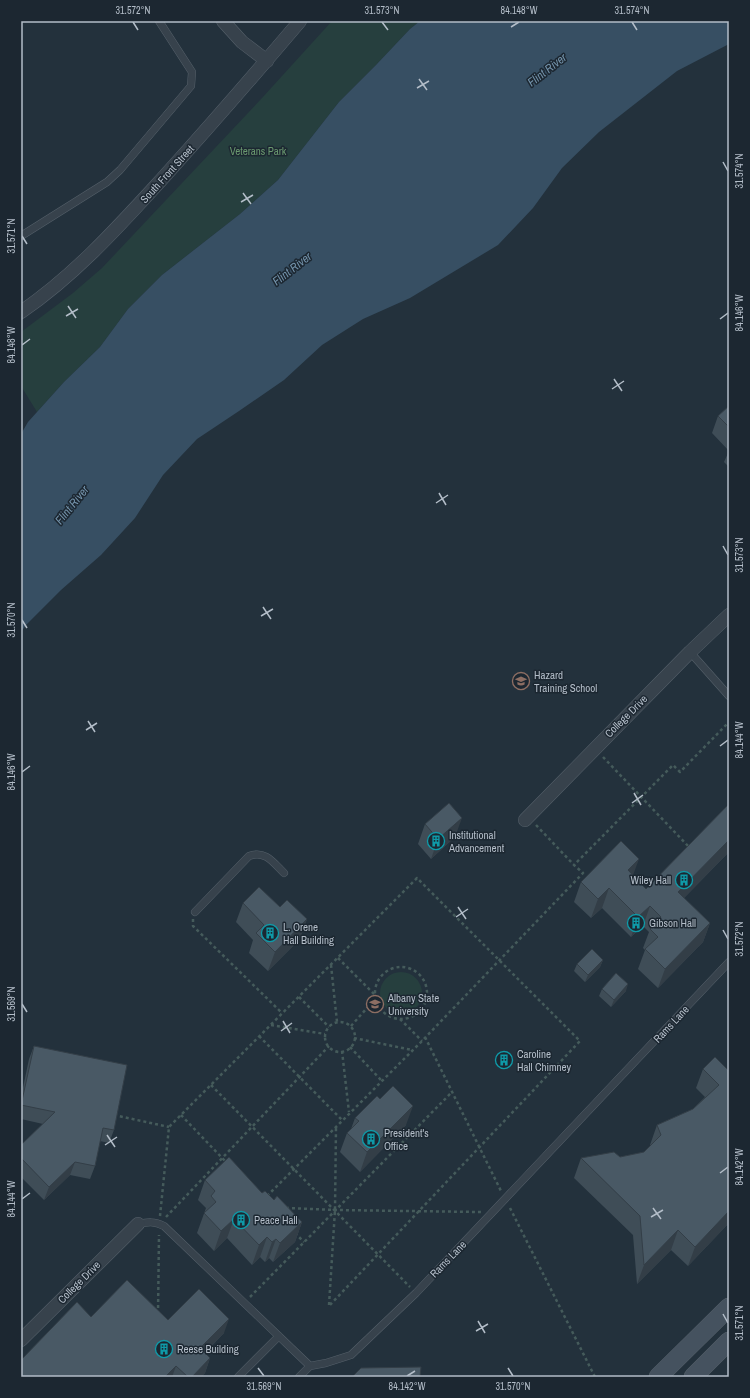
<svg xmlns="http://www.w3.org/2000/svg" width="750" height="1398" font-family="'Archivo Narrow',sans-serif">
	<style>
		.green { fill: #263f3e }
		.water { fill: #374f63 }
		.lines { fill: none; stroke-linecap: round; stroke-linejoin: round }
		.service-casing { stroke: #55606a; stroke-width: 8 }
		.minor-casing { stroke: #55606a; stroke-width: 14 }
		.secondary-casing { stroke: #55606a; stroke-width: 19 }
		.path { stroke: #455b5b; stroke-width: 2.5; stroke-dasharray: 3 3; stroke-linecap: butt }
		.service { stroke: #37424c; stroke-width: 7 }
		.minor { stroke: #37424c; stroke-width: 13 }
		.secondary { stroke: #45525f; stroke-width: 18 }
		.wall { fill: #3f4d57 }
		.shaded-wall { fill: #333e47 }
		.building { fill: #495965; stroke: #333e47 }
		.ticks { fill: none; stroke: #b3bdc8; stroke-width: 1.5 }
		.labels { text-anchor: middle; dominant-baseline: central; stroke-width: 3; stroke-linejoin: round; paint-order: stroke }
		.park-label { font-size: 11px; fill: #6a986f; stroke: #1c2731 }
		.street-label { font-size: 11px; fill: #b3bdc8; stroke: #1c2731 }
		.poi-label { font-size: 11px; fill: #b3bdc8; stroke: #1c2731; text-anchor: start }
		.water-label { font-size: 12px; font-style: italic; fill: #7392aa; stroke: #1c2731 }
		.neatline { fill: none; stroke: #b3bdc8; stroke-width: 1.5 }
		.ticks-label { font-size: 10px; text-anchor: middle; fill: #b3bdc8 }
	</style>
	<rect width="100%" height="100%" fill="#23313c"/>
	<!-- green -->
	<path class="green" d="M332,21h88l-10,8 -34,36 -37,37 -61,78 -38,34 -78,61 -34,34 -28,38 -36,35 -27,30 -16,-26v-54l52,-39 29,-25 160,-170z
		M380 993a21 21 0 1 1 42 0a21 21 0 1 1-42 0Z"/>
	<!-- water -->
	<path class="water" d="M420,21h309v23l-52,27 -78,61 -37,36 -29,40 -35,37 -88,53 -47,21 -41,26 -38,35 -45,31 -42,28 -34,36 -28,43 -34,37 -40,35 -35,35 -5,7v-198l7,-12 36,-40 36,-35 28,-38 34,-34 78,-61 38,-34 61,-78 37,-37 34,-36z"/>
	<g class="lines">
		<!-- service casing -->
		<g class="service-casing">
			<path id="service" d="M21,236l86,-54 13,-12 71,-84 1,-14 -33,-51
				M690,652l39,44
				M195,912l54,-56c16,-6 24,6 35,17
				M138,1224c10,-2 16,-3 26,2l146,140
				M310,1366l16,-3 25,-8 65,-62 313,-331
				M238,1377l41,-41
				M299,1377l11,-11"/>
		</g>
		<!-- minor casing -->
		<g class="minor-casing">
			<path id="minor" d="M223,21l19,21 25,19
				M21,312c54,-37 97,-85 141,-133 47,-52 93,-105 138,-158
				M525,820l165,-168 39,-37
				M21,1340l117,-116"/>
		</g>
		<!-- secondary casing -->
		<g class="secondary-casing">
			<path id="secondary" d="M658,1377l71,-70
				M693,1377l36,-36"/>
		</g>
		<!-- path -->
		<path class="path" d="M603,757l86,90
			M536,825l38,40
			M193,919v7l89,87
			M338,958l37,37
			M331,965l6,57
			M375 993a26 26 0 1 1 52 0a26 26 0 1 1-52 0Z
			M299,997l30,30
			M400,1019l22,22
			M325 1037a15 15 0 1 1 30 0a15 15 0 1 1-30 0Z
			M271,1025l54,9
			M351,1026l24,-27
			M259,1036l83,84
			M425,1037l76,154
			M354,1038l58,12
			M350,1047l31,33
			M342,1051l7,61
			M211,1085l199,202
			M114,1115l55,12
			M181,1115l45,47
			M267,1196l155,-155 161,-168 -9,-8 99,-100 7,7 49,-50
			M286,1208l49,2 146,2
			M510,1208l85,169
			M160,1216l9,-89 248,-249 163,163 -251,265
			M166,1217l163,-171
			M295,1233l9,9
			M250,1297l202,-205
			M329,1305l6,-95 1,-83
			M158,1314l1,-79"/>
		<!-- service -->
		<use href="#service" class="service"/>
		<!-- minor -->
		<use href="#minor" class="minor"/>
		<!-- secondary -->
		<use href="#secondary" class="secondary"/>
	</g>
	<!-- wall -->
	<path class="wall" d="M729,406v61l-5,-5 5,-11 -17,-18 6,-17z
		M729,804v48l-45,46 26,25 -7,19 -45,46 -20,-19 7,-19 -2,-2 6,-16 -6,-6 -12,11 -29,-29 -11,10 -17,-16 7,-20 52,-7 13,14z
		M425,824l30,13 -24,22 -13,-15z
		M243,903l37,4 27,12 -7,20 -32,32 -19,-18 4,-13 -17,-18z
		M603,960l-3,7 -15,15 -11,-11 3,-7z
		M602,989l24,2 -15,16 -12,-11z
		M34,1046l80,84 -5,13 -9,-2 -5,25 -5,13 -20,-4 -26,25 -23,-23v-34l1,1 21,-20 -22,-5v-22l8,-38z
		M703,1069l26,2v152l-41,43 -17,-16 -34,34 -4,-49 -59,-57 7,-20 39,-1 24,-5 6,-6v-1l7,-20 36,-16 12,-12 -9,-9z
		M355,1118l51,7 -46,47 -20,-20 7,-19 4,-4z
		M205,1180l57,13 12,7 28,22 -7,20 -22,20 -4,-4 -4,4 -5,-5 -8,8 -25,-27 -13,13 -17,-18 9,-25 -8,-8z
		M91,1317l77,3 56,13 -19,20 5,5 -5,15 -4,4h-180z"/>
	<!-- shaded-wall -->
	<path class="shaded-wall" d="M462,818l-7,19 -24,22 7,-20z
		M729,840v12l-58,59 7,-19z
		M639,859l-7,19 -4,-8z
		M609,888l-7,20 -11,10 7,-19z
		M650,906l-7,20 -12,11 7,-20z
		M307,919l-7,20 -32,32 7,-19z
		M710,923l-7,19 -45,46 7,-19z
		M603,960l-3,7 -15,15 3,-7z
		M628,984l-2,7 -15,16 3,-7z
		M413,1106l-7,19 -46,47 7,-20z
		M75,1162l-5,13 -26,25 5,-13z
		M729,1211v12l-41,43 7,-19z
		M234,1219l-7,19 -13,13 7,-20z
		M302,1222l-7,20 -22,20 7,-19z
		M678,1230l-7,20 -34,34 7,-19z
		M267,1237l-7,20 -8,8 7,-20z
		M276,1239l-7,19 -4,4 7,-20z
		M229,1319l-5,14 -29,30 5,-15z
		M210,1358l-5,15 -4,4h-9z
		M176,1366l-4,11h-7z"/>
	<!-- building -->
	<path class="building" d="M729,406v21l-11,-11z
		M449,803l13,15 -24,21 -13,-15z
		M729,804v36l-51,52 32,31 -45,46 -20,-20 13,-12 -8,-8 11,-12 -11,-11 -12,11 -29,-29 -11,11 -17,-17 40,-41 18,18 -11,11 18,19z
		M259,887l21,20 7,-7 20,19 -32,33 -19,-19 8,-8 -21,-22z
		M592,949l11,11 -15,15 -11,-11z
		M616,973l12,11 -14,16 -12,-11z
		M34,1046l93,19 -13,65 -11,-2 -8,38 -20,-4 -26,25 -28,-29v-15l1,1 33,-32 -34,-7z
		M715,1057l14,14v140l-34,36 -17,-17 -34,35 -4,-49 -59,-58 33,-6 6,5 24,-5 17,-17 -4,-10 36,-16 26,-24 -16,-16z
		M393,1086l20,20 -46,46 -20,-19 12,-12 -4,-3 22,-22 3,3z
		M229,1157l33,36 3,-2 9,9 3,-4 25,26 -22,21 -4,-4 -4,3 -5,-5 -8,8 -25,-26 -13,12 -17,-18 12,-11 -5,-6 4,-5 -10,-11z
		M127,1280l41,40 31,-31 30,30 -29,29 10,10 -18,19h-4l-12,-11 -11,11h-144v-17l56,-58 14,15z
		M421,1367l-1,10h-68l9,-9z"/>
	<!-- ticks -->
	<path class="ticks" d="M133,22l5,8M382,22l6,8M632,22l5,8M511,27l8,-5M419,79l8,11M417,88l12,-7M723,162l5,9M243,193l8,11M241,202l12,-7M22,236l5,8M68,306l8,12M66,316l12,-7M720,319l8,-6M22,345l8,-6M614,379l8,12M612,389l12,-8M439,493l7,12M436,503l12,-8M723,546l5,9M263,607l8,12M261,616l12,-7M22,620l5,8M88,721l7,11M86,730l11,-7M720,746l8,-6M22,772l8,-6M634,793l7,12M632,803l11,-8M458,907l8,12M456,917l12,-8M723,930l5,9M22,1004l5,8M283,1021l7,12M281,1031l11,-8M107,1135l8,12M105,1145l12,-8M720,1173l8,-6M22,1199l8,-6M653,1208l8,11M651,1217l12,-7M723,1314l5,9M478,1321l7,12M476,1331l12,-7M258,1368l6,8M508,1368l5,8M407,1376l8,-5"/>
	<!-- icons -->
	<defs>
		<g id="school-ring" transform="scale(0.9)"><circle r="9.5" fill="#1c2731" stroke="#8d6e63" stroke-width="1.5"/><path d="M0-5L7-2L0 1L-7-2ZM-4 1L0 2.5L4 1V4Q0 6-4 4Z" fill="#8d6e63"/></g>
		<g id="building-ring" transform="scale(0.9)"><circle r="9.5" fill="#1c2731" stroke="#0f9aa8" stroke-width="1.5"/><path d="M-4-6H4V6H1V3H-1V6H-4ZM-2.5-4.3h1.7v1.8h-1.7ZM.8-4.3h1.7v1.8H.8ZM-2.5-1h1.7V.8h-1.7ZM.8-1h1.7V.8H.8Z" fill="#0f9aa8"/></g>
		<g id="university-ring" transform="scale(0.9)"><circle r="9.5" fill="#1c2731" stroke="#8d6e63" stroke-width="1.5"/><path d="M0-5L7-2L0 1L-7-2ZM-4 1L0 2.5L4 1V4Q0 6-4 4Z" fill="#8d6e63"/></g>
	</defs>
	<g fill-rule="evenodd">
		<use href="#school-ring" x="521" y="681"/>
		<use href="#building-ring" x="436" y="841"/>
		<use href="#building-ring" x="684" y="880"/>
		<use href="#building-ring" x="636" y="923"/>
		<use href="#building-ring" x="270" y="933"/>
		<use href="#university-ring" x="375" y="1004"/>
		<use href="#building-ring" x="504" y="1060"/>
		<use href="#building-ring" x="371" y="1139"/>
		<use href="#building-ring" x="241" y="1220"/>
		<use href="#building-ring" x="164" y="1349"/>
	</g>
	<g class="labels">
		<!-- park labels -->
		<g class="park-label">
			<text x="258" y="151">Veterans Park</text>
		</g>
		<!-- street labels -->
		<g class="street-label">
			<text transform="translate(167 174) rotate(-48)">South Front Street</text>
			<text transform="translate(626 716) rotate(-45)">College Drive</text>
			<text transform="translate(671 1024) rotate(-47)">Rams Lane</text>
			<text transform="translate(448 1259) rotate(-46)">Rams Lane</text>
			<text transform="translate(79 1282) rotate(-45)">College Drive</text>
		</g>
		<!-- poi labels -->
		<g class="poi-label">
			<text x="534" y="675">Hazard<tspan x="534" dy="13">Training School</tspan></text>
			<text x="449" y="835">Institutional<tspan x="449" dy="13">Advancement</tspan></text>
			<text x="671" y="880" text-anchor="end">Wiley Hall</text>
			<text x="649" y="923">Gibson Hall</text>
			<text x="283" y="927">L. Orene<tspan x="283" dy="13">Hall Building</tspan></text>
			<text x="388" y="998">Albany State<tspan x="388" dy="13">University</tspan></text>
			<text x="517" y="1054">Caroline<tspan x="517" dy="13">Hall Chimney</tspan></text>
			<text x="384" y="1133">President's<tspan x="384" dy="13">Office</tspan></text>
			<text x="254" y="1220">Peace Hall</text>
			<text x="177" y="1349">Reese Building</text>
		</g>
		<!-- water labels -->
		<g class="water-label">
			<text transform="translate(547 70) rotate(-38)">Flint River</text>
			<text transform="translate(292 269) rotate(-38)">Flint River</text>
			<text transform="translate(72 505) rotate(-51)">Flint River</text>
		</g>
	</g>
	<!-- border -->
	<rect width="750" height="1398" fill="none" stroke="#1c2731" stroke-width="44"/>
	<rect x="22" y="22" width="706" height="1354" class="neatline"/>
	<g class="ticks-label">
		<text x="133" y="14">31.572°N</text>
		<text x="382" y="14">31.573°N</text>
		<text x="519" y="14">84.148°W</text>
		<text x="632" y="14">31.574°N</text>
		<text transform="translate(739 171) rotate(-90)" y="4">31.574°N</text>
		<text transform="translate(11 236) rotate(-90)" y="4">31.571°N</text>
		<text transform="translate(739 313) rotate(-90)" y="4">84.146°W</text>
		<text transform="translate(11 345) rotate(-90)" y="4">84.148°W</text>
		<text transform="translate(739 555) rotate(-90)" y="4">31.573°N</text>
		<text transform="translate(11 620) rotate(-90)" y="4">31.570°N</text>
		<text transform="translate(739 740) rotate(-90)" y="4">84.144°W</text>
		<text transform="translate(11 772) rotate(-90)" y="4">84.146°W</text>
		<text transform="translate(739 939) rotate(-90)" y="4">31.572°N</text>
		<text transform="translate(11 1004) rotate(-90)" y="4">31.569°N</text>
		<text transform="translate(739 1167) rotate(-90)" y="4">84.142°W</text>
		<text transform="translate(11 1199) rotate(-90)" y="4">84.144°W</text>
		<text transform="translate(739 1323) rotate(-90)" y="4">31.571°N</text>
		<text x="264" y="1390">31.569°N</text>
		<text x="407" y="1390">84.142°W</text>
		<text x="513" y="1390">31.570°N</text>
	</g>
</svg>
